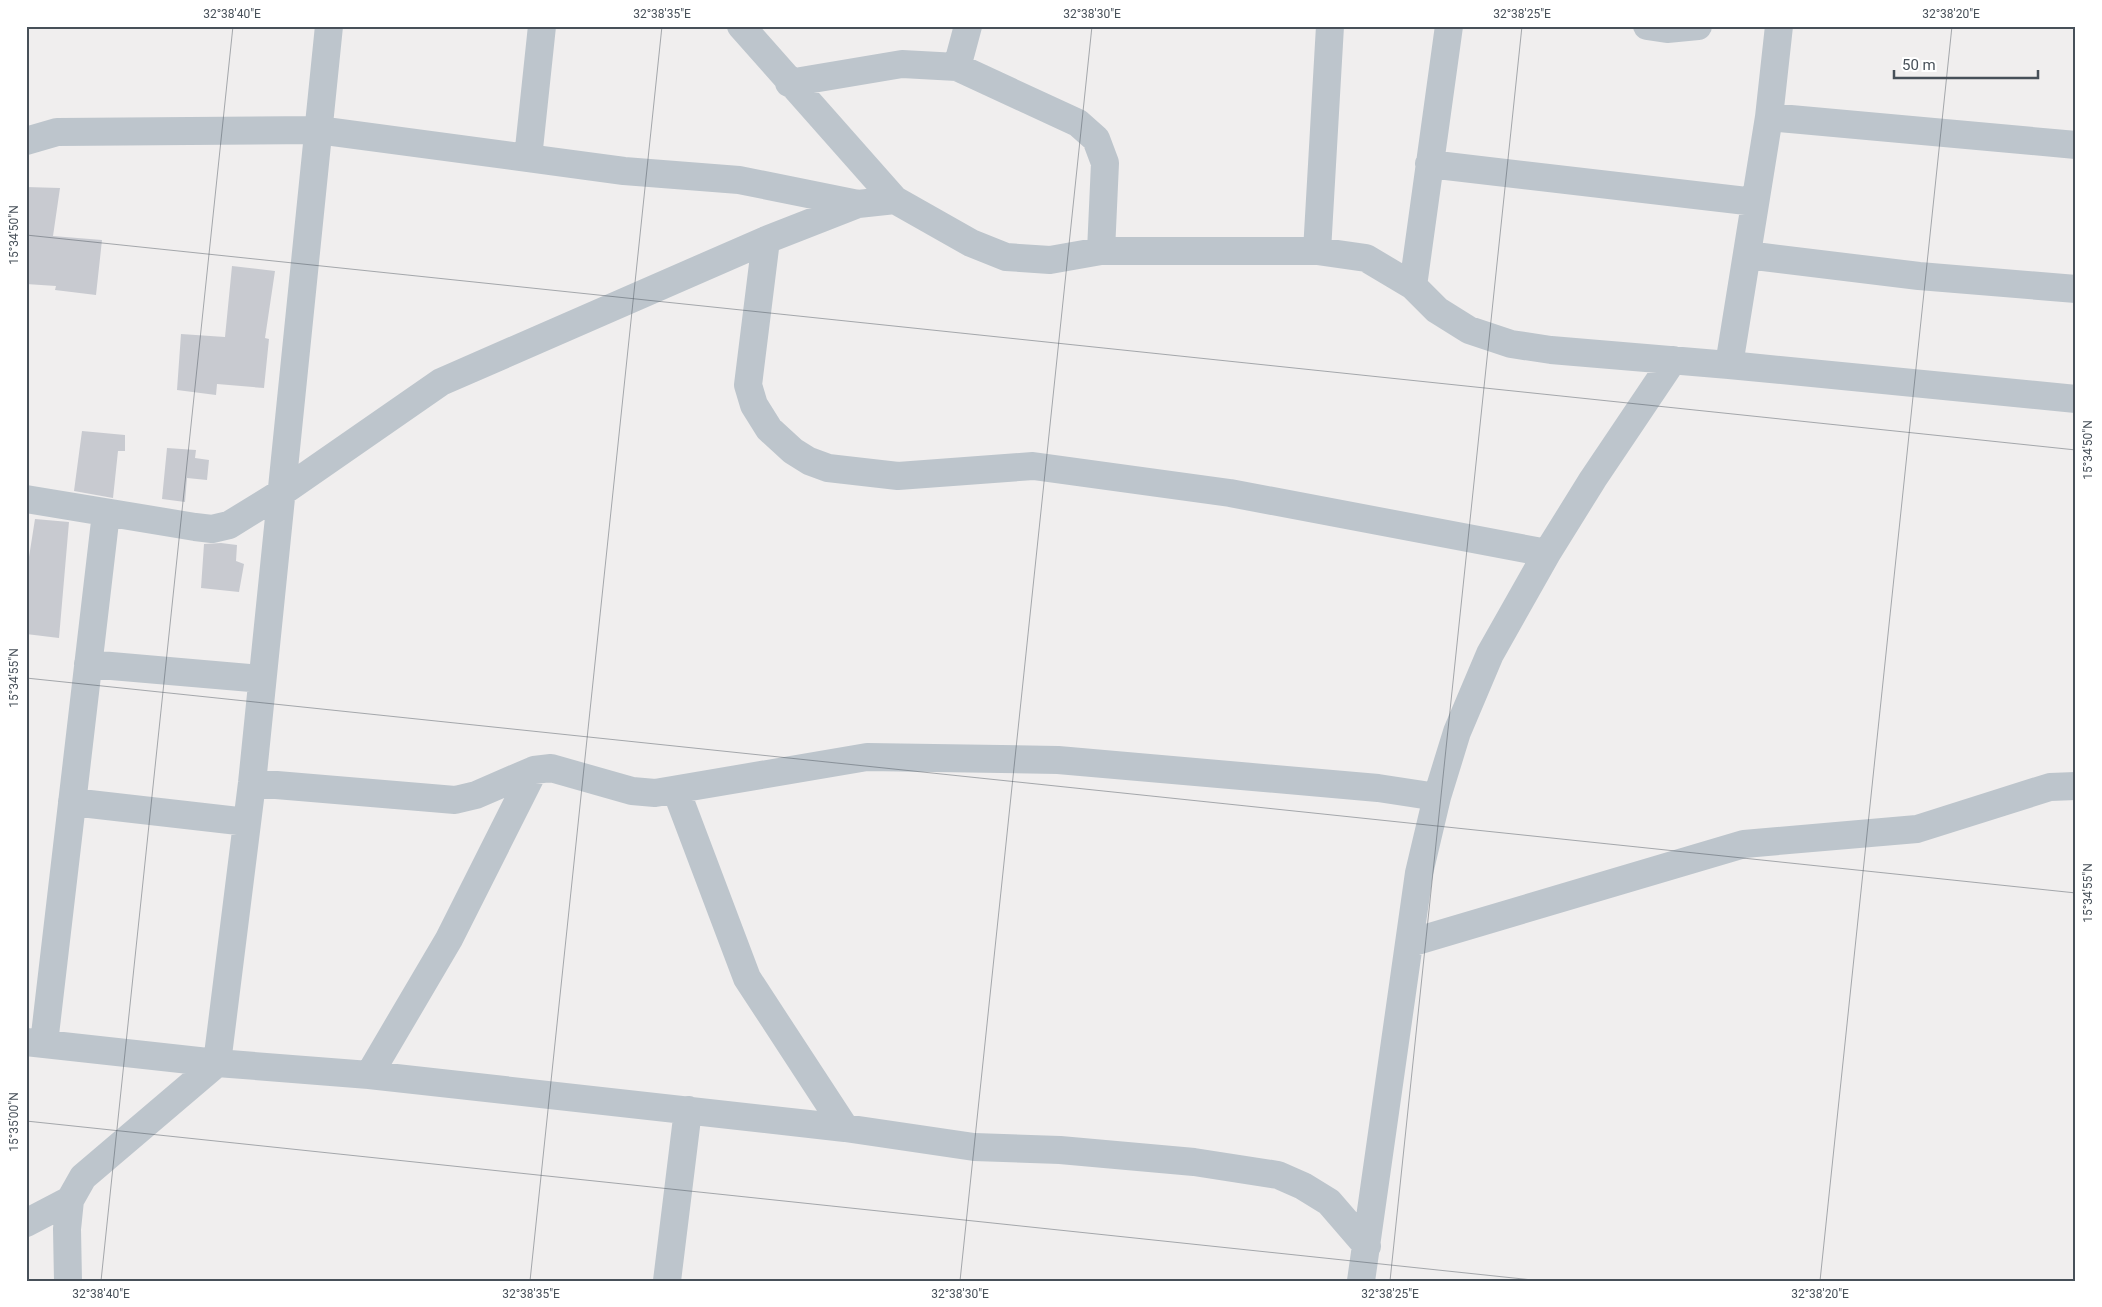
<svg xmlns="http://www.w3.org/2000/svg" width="2102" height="1307" font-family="Roboto,sans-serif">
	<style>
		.building { fill: #c8cad0 }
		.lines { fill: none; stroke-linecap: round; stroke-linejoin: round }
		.minor { stroke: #bdc5cc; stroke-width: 28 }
		.ticks { fill: none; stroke: #475059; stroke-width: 1; stroke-opacity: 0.45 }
		.neatline { fill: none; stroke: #475059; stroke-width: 2 }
		.ticks-label { font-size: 12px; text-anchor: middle; fill: #475059 }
	</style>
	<rect width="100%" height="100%" fill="#f0eeee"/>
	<!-- building -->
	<path class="building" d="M26,187l34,1 -7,48 49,4 -6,55 -41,-5 1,-4 -30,-2z
		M232,266l43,5 -10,67 4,1 -5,49 -47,-4 -1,11 -39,-5 4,-56 44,3z
		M82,431l43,4v16h-7l-5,47 -39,-7z
		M167,448l29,2 -1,8 14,2 -2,20 -20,-2 -2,24 -23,-3z
		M35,519l34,3 -10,116 -33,-4v-58z
		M221,543l16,2 -1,16 8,3 -5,28 -38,-4 3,-44z"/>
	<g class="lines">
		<!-- minor -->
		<path class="minor" d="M741,26l154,174
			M1449,26l-36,260 24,24 32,20 42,14 40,6 178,15
			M1647,26l20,3 31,-3
			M1779,26l-10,91 -40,248 347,34
			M957,67l11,-41
			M789,83l113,-19 55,3 121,56 18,16 9,24 -4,88
			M1769,117l307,28
			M26,141l31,-9 261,-2 306,41 115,9 119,24
			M528,158l14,-132
			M1429,164l326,38
			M766,240l-18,145 6,20 15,24 24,22 16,10 19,7 70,8 135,-10 197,27 317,60
			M1317,251l13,-225
			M1747,255l172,21 157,13
			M26,499l169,28 17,2 17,-4 52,-32 160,-111 325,-142 92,-36 37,-4 76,43 35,14 44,3 51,-9h216l49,7 47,28
			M88,664l174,15
			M252,783l203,17 21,-5 58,-25 17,-2 81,23 23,2 212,-36 191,3 320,28 59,9
			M676,790l71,188 98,150
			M72,802l175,20
			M1410,943l334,-99 173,-15 133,-42 26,-1
			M26,1042l191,21 152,12 476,53 129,19 86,3 134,12 84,13 25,11 26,16 38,44
			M44,1043l62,-530
			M369,1075l80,-136 85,-169
			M26,1223l44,-23
			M68,1281l-1,-52 3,-29 13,-23 134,-114 35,-280 77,-757
			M667,1281l21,-171
			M1361,1281l58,-408 18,-76 20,-65 33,-78 57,-101 46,-74 80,-119"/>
	</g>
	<!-- ticks -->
	<path class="ticks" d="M26,235l2050,215M26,678l2050,215M26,1121l1516,160M101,1281l132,-1255M530,1281l132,-1255M960,1281l132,-1255M1390,1281l132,-1255M1820,1281l132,-1255"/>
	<!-- border -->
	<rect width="2102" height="1307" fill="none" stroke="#ffffff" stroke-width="55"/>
	<!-- scale -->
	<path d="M1894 70v8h144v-8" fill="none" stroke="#475059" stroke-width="2.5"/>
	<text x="1902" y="70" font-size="15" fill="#475059" stroke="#ffffff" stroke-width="4" paint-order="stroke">50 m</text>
	<rect x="28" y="28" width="2046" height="1252" class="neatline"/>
	<g class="ticks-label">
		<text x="232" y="18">32°38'40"E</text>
		<text x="662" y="18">32°38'35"E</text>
		<text x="1092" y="18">32°38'30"E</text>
		<text x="1522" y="18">32°38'25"E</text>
		<text x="1951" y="18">32°38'20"E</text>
		<text transform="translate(14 235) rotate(-90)" y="4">15°34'50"N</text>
		<text transform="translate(2088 450) rotate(-90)" y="4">15°34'50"N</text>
		<text transform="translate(14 678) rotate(-90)" y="4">15°34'55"N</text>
		<text transform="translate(2088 893) rotate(-90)" y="4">15°34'55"N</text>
		<text transform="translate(14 1122) rotate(-90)" y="4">15°35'00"N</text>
		<text x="101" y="1298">32°38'40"E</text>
		<text x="531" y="1298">32°38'35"E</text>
		<text x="960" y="1298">32°38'30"E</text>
		<text x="1390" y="1298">32°38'25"E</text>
		<text x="1820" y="1298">32°38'20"E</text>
	</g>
</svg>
